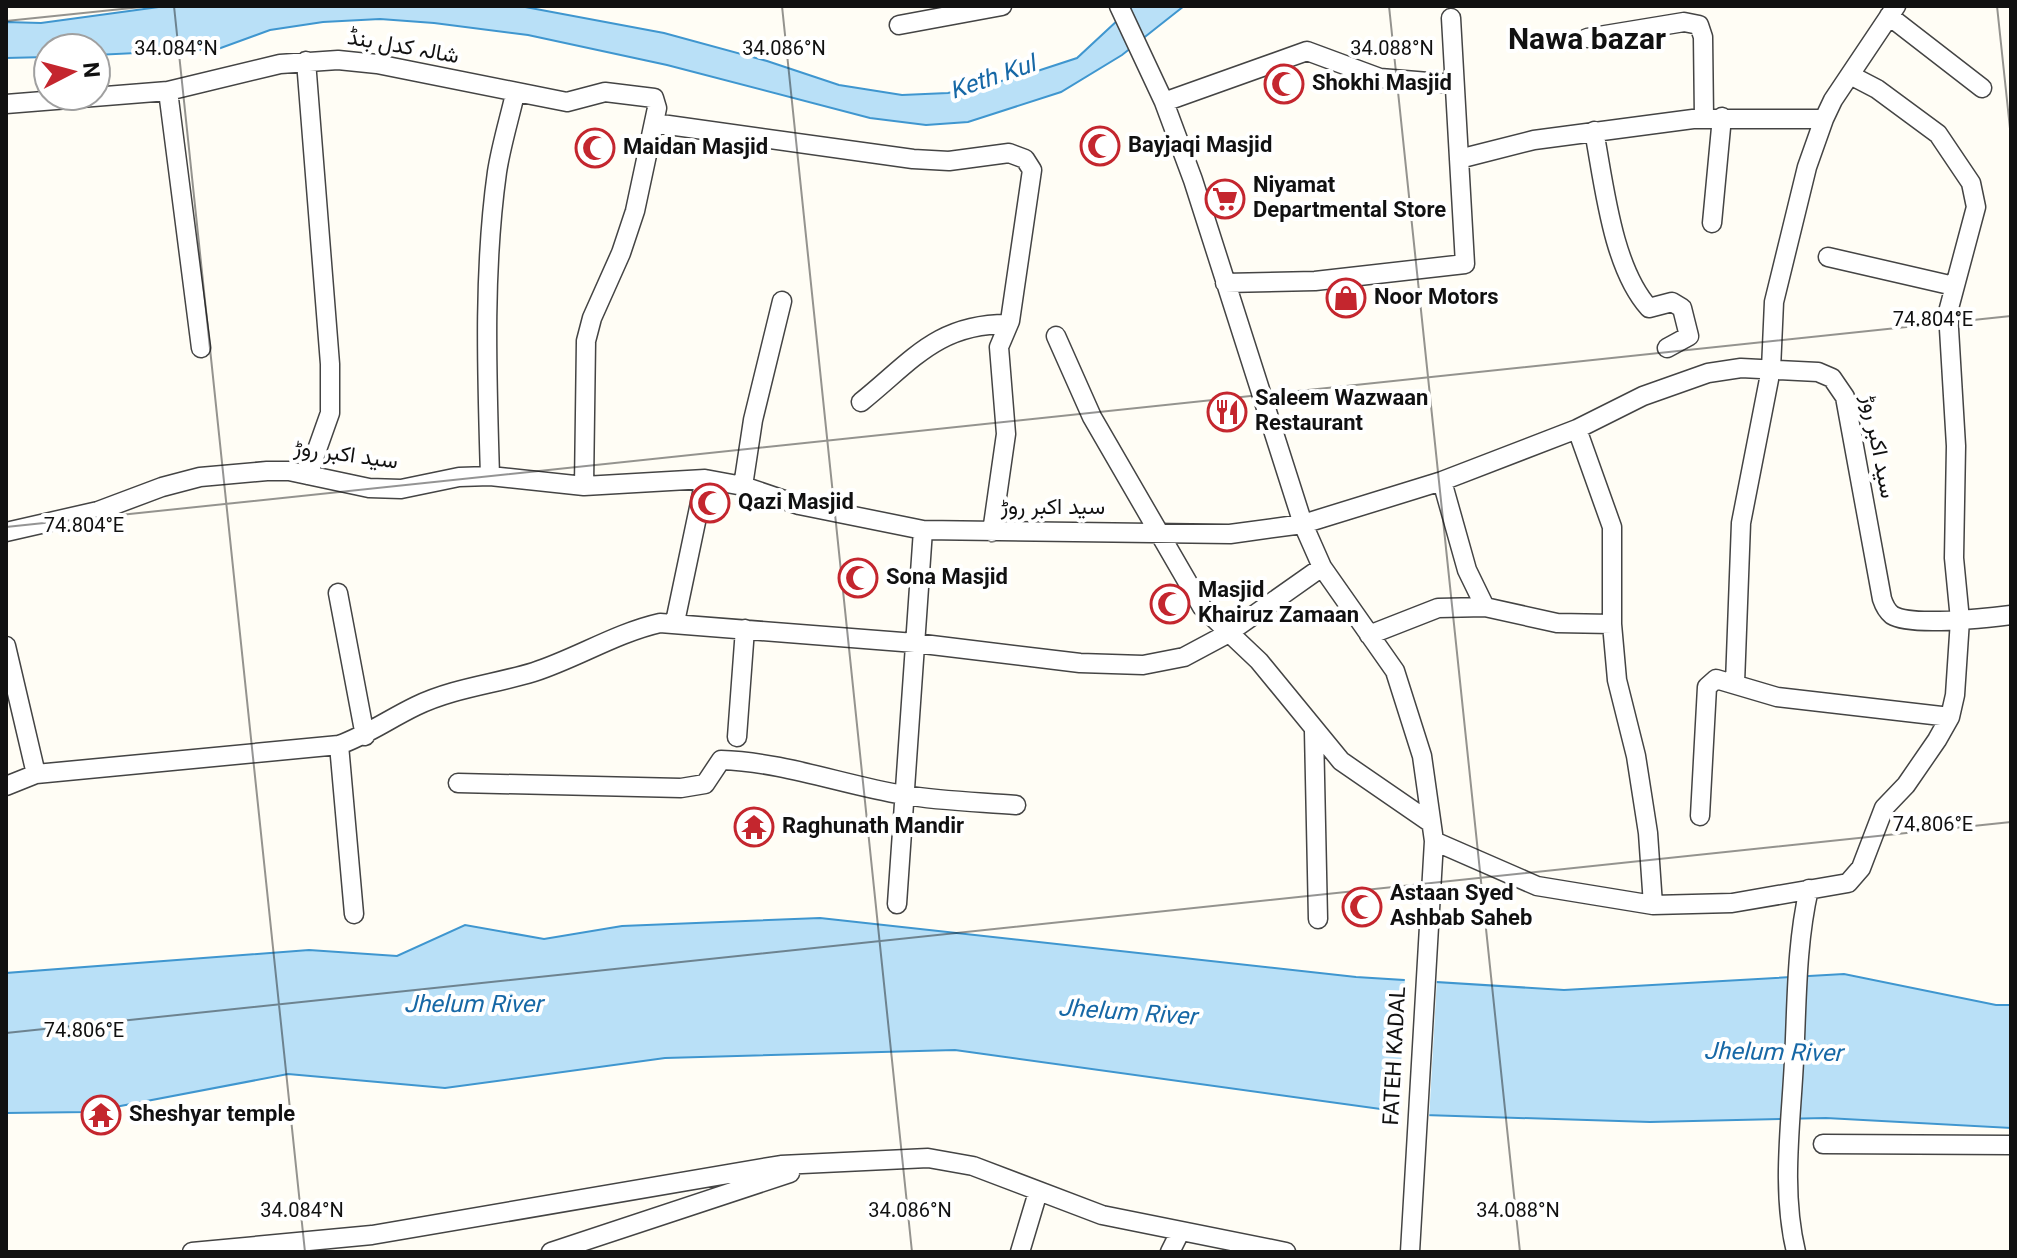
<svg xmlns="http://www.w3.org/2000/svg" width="2017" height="1258" font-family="Georgia,Vazirmatn,serif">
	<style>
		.water { fill: #b9e0f7; stroke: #3f96cf; stroke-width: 2 }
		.pier { fill: #fffdf5 }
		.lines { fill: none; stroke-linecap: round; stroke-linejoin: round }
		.minor-casing { stroke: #444; stroke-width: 21 }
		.minor { stroke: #fff; stroke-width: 18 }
		.ticks { fill: none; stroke: #111; stroke-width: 2; stroke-opacity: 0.45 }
		.labels { text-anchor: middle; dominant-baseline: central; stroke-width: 8; stroke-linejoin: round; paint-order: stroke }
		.street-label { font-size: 22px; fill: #111; stroke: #fff }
		.poi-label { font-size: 22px; font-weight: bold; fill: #111; stroke: #fff; text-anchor: start }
		.water-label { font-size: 24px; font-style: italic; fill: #1768a6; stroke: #fff }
		.district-label { font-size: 30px; font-weight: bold; fill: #111; stroke: #fff }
		.ticks-label { font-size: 20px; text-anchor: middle; fill: #111; stroke: #fff; stroke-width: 8; stroke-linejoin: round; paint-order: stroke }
	</style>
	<rect width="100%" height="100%" fill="#fffdf5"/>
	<!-- water -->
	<path class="water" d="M166,6h354l144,27 103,28 72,24 63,10 46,-2 71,-16 58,-19 56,-52h51l-62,49 -61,37 -93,30 -42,3 -56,-7 -203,-53 -139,-30 -94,-12 -54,-4 -57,3 -53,8 -52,19 -122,6v-7h-48v9l-42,1v-36l35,1z
		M820,918l536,59 208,13 280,-16 152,31h15v123l-185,-10 -176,4 -226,-7 -469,-65 -290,8 -220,30 -157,-14 -199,38 -83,1v-140l303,-23 88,6 68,-31 79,14 78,-13z"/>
	<!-- pier -->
	<path class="pier" d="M1405,976l32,2 -8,142 -30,-4z"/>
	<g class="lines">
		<!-- minor casing -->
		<g class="minor-casing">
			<path id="minor" d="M1119,6l45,96 29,78 110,344 19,43 73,104 27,85 12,85 -24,411
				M1889,16l93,72
				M899,25l103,-19
				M1587,38l97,-16 15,3 4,12 1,81
				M306,61l24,303v49l-22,62
				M168,91l33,257
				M1164,102l143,-51 73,27 73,6
				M6,104l162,-13 112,-27 58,-4 39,4 190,38 38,-10 49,6 3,10 -22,103 -14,42 -29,65 -6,23 -2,145
				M654,123l259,36 36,2 60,-8 16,6 7,11 -22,151 -11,26 7,87 -14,98
				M1594,131c10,52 18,136 55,177l23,-6 10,6 7,28 -22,12
				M1459,159l75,-19 159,-21h131
				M1712,223l10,-106
				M1828,257l126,29
				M1225,283l90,-2 150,-17 -14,-246
				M1056,336l36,81 110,190 57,54 82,100 90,62
				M861,402c51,-41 76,-78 146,-78
				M1577,429l35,98v97l5,56 19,76 12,77 5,72
				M490,476c-3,-101 -7,-204 7,-304 4,-26 12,-52 18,-78
				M1442,481l25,89 18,37 72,16 55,1
				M743,486l10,-66 29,-119
				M6,532l92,-21 64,-24 38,-10 67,-6h22l80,17 32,1 58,-12 31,-1 94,10 121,-7 38,7 56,19 124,25 307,4 73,-10 139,-43 135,-52 66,-33 65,-23 33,-5 77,4 14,6 13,19 37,202c2,6 5,12 10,16 19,12 95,3 119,0
				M338,593l27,143
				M675,622l30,-143
				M1369,635l69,-27 47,-1
				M6,646l30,128
				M1735,683l6,-160 30,-154 3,-67 33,-135 17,-48 9,-19 63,-94
				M1314,731l4,188
				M737,737l8,-108
				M339,745l15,169
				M458,783l223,5 24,-4 16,-24c63,2 122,25 183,35 37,6 75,7 112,10
				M6,786l30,-12 303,-29c28,-10 50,-26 77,-39 37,-18 79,-22 118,-34 43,-14 82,-39 126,-49l255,20 165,20 63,2 41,-8 43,-23 95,-67
				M1700,816l7,-129 9,-8 61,18 173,20
				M1434,841l103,45 116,19 79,-2 116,-20 13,-15 23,-60 22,-23 31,-45 13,-23 5,-22 5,-75 -6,-62 2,-112 -8,-134 28,-105 -5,-24 -33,-49 -61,-45 -25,-13
				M897,904l26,-374
				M1823,1144l188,1
				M192,1252l180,-17 409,-70 147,-7 45,8 129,49 184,37
				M551,1252l239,-79
				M1020,1252l18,-60
				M1170,1252l10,-20
				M1796,1252c-15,-62 -5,-128 -2,-191 3,-57 2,-116 15,-172"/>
		</g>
		<!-- minor -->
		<use href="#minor" class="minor"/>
	</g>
	<!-- ticks -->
	<path class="ticks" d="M174,6l131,1246M782,6l130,1246M1389,6l131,1246M1997,6l14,132M6,21l145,-15M6,527l2005,-211M6,1033l2005,-211"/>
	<!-- icons -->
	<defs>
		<g id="mosque-ring" transform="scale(2)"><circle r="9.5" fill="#fff" stroke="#c4262e" stroke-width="1.5"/><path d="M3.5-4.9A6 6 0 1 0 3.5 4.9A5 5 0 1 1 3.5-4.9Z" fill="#c4262e"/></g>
		<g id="supermarket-ring" transform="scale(2)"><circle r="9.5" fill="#fff" stroke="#c4262e" stroke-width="1.5"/><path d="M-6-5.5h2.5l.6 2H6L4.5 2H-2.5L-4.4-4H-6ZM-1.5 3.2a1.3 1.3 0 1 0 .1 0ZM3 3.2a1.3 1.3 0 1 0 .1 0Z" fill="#c4262e"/></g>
		<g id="shop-ring" transform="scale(2)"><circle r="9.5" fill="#fff" stroke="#c4262e" stroke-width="1.5"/><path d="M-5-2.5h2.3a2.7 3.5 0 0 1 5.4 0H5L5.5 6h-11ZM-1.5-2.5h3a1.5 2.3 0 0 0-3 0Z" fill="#c4262e"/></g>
		<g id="restaurant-ring" transform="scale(2)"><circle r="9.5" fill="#fff" stroke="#c4262e" stroke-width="1.5"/><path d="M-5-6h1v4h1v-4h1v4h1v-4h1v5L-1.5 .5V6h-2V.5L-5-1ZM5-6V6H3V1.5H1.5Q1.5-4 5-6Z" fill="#c4262e"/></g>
		<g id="temple-ring" transform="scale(2)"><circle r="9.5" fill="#fff" stroke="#c4262e" stroke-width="1.5"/><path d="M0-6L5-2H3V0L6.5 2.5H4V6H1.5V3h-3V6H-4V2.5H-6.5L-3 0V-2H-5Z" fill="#c4262e"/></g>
	</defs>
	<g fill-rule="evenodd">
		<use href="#mosque-ring" x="1284" y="84"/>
		<use href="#mosque-ring" x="1100" y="146"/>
		<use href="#mosque-ring" x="595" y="148"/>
		<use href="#supermarket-ring" x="1225" y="199"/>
		<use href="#shop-ring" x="1346" y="298"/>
		<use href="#restaurant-ring" x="1227" y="412"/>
		<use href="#mosque-ring" x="710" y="503"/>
		<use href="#mosque-ring" x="858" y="578"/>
		<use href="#mosque-ring" x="1170" y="604"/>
		<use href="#temple-ring" x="754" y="827"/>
		<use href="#mosque-ring" x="1362" y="907"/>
		<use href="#temple-ring" x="101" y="1115"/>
	</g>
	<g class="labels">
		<!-- street labels -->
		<g class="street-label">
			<text transform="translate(403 48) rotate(10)">شالہ کدل بنڈ</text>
			<text transform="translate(1877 447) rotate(79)">سید اکبر روڑ</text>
			<text transform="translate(346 456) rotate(8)">سید اکبر روڑ</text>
			<text x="1053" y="508">سید اکبر روڑ</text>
			<text transform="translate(1396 1056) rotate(-87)">FATEH KADAL</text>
		</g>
		<!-- poi labels -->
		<g class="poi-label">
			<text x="1312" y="84">Shokhi Masjid</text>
			<text x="1128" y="146">Bayjaqi Masjid</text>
			<text x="623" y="148">Maidan Masjid</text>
			<text x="1253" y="186">Niyamat<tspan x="1253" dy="25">Departmental Store</tspan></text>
			<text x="1374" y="298">Noor Motors</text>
			<text x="1255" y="399">Saleem Wazwaan<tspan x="1255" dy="25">Restaurant</tspan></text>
			<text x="738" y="503">Qazi Masjid</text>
			<text x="886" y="578">Sona Masjid</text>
			<text x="1198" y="591">Masjid<tspan x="1198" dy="25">Khairuz Zamaan</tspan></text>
			<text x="782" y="827">Raghunath Mandir</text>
			<text x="1390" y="894">Astaan Syed<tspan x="1390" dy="25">Ashbab Saheb</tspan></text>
			<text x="129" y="1115">Sheshyar temple</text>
		</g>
		<!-- water labels -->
		<g class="water-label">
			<text transform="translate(993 79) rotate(-19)">Keth Kul</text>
			<text x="473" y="1006">Jhelum River</text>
			<text transform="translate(1127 1014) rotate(4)">Jhelum River</text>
			<text transform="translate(1773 1054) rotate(1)">Jhelum River</text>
		</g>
		<!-- district labels -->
		<g class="district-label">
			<text x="1587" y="41">Nawa bazar</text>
		</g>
	</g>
	<g class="ticks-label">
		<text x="176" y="55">34.084°N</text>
		<text x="784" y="55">34.086°N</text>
		<text x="1392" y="55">34.088°N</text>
		<text x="1933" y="326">74.804°E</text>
		<text x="84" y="532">74.804°E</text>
		<text x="1933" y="831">74.806°E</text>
		<text x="84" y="1037">74.806°E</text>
		<text x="302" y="1217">34.084°N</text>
		<text x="910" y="1217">34.086°N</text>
		<text x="1518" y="1217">34.088°N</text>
	</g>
	<!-- border -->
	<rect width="2017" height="1258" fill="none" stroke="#111111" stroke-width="16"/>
	<!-- north arrow -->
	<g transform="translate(72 72) rotate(84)"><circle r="38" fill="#ffffff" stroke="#a0a0a0" stroke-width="2"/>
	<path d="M0-6L14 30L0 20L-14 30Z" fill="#c4262e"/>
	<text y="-12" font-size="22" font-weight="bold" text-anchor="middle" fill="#111111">N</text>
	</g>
</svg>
